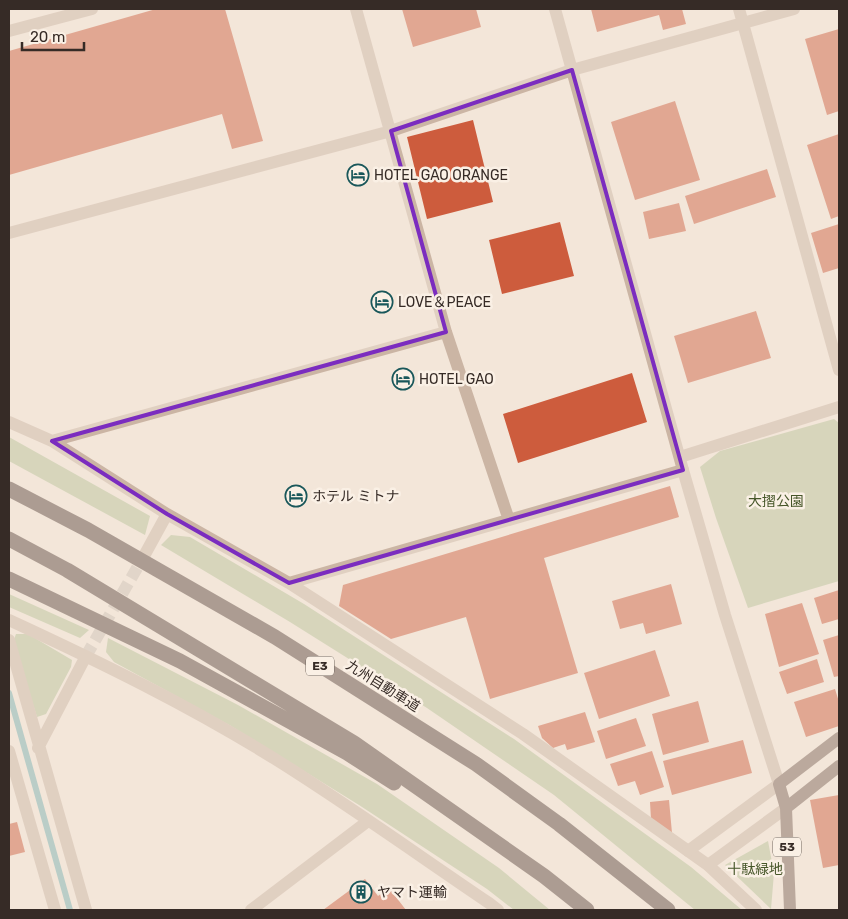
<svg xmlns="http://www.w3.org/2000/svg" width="848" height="919" font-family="Rubik,'Noto Sans JP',sans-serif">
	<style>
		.green { fill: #b5c298 }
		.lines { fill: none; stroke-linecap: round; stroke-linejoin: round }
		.stream { stroke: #76b0b1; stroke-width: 6 }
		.building { fill: #cd5c3d }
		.minor-tunnel { stroke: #cdc1b5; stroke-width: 12; stroke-dasharray: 12 6; stroke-linecap: butt }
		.minor { stroke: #cbb5a4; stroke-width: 12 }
		.tertiary { stroke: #cbb5a4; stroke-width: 12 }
		.primary { stroke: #796156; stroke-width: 12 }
		.motorway { stroke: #58443d; stroke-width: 15 }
		.marked { fill: none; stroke: #7b2cbf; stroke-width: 4; stroke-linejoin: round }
		.labels { text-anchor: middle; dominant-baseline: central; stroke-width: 5; stroke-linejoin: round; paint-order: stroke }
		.shield { fill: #faf0e5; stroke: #71665f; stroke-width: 1 }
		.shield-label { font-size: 12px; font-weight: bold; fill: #362b26 }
		.poi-label { font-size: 14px; fill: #362b26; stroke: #faf0e5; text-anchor: start }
		.park-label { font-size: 14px; fill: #465629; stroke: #faf0e5 }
		.street-label { font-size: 14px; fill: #362b26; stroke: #faf0e5 }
	</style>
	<rect width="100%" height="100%" fill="#f3e6d9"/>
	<!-- green -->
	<path class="green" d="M834,419l5,4v158l-91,27 -32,-90 -16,-51 20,-16z
		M9,437l141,79 -5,19 -136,-74z
		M171,535l19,2 114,67 210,135 177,128 51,43h-47l-141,-115 -127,-87 -137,-86 -129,-77z
		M9,594l80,36 -9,8 -71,-31z
		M16,634h12l44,26 -1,7 -25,47 -9,3 -24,-75z
		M108,638l130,67 139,79 122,84 51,42h-36l-27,-21 -128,-84 -128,-79 -117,-64 -8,-10z
		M768,841l6,32 -3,36 -46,-44z"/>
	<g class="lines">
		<!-- stream -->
		<path class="stream" d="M9,693l61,217"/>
	</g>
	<!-- building -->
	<path class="building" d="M156,9h69l38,132 -31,8 -10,-35 -213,61v-124z
		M402,9h74l5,18 -68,20z
		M591,9h91l4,15 -23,6 -4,-15 -62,17z
		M839,29v82l-12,4 -22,-76z
		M675,101l25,79 -65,20 -24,-78z
		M473,120l20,82 -66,17 -20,-82z
		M839,134v82l-8,3 -24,-74z
		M767,169l9,28 -82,27 -9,-28z
		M679,203l7,28 -37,8 -6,-27z
		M560,222l14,54 -72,18 -13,-54z
		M839,224v44l-16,5 -12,-40z
		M756,311l15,47 -83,25 -14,-47z
		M632,373l15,49 -129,41 -15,-49z
		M670,486l9,31 -135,41 34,115 -88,26 -24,-82 -75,22 -52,-33 4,-21z
		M671,584l11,40 -36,10 -3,-11 -23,6 -8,-28z
		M839,590v29l-17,5 -8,-26z
		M802,603l17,51 -40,13 -14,-53z
		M839,635v41l-5,1 -11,-37z
		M655,650l15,46 -71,23 -15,-46z
		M817,659l7,23 -37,12 -8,-22z
		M835,689l4,13v24l-33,11 -12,-35z
		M698,701l11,41 -46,13 -11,-41z
		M585,712l10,30 -28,8 -2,-6 -12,4 -11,-10 -4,-12z
		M636,718l10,28 -40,13 -9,-28z
		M743,740l9,33 -80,22 -9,-34z
		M652,751l12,36 -24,8 -5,-14 -17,5 -8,-22z
		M839,795v70l-16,3 -13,-68z
		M669,800l3,33 -21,-14 -1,-17z
		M17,822l8,30 -16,4v-32z
		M365,879l13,17 11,-8 17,22h-83z"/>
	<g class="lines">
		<!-- minor-tunnel -->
		<path class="minor-tunnel" d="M86,656l58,-100"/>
		<!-- minor -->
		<path class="minor" d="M356,9l90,323 63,188
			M739,9l100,361
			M9,31l83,-22
			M9,233l382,-102 181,-61 222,-61
			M9,422l43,19 115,73 122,69 234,151 185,131 48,45
			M52,441l394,-109
			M680,457l159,-50
			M144,556l23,-42
			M289,583l394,-113
			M9,620c91,42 181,86 266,139 72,45 143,96 214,144l9,7
			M9,640l77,270
			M38,748l48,-92
			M9,751l46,159
			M251,910l117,-89"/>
		<!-- tertiary -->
		<path class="tertiary" d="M555,9l128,461 42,145 54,169 -91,67
			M708,865l78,-57"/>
		<!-- primary -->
		<path class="primary" d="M786,808l53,-42
			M790,910l-4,-102 -7,-24 60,-46"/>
		<!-- motorway -->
		<path class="motorway" d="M9,489l79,41 187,107 201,127 83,60 109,86
			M9,539l58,31 287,173 190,133 43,34
			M9,579l171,82 167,92 47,30"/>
	</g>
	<!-- marked area -->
	<path d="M0 0H848V919H0ZM572,70l111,400 -394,113 -122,-69 -115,-73 394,-109 -55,-201z" fill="#f3e6d9" fill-opacity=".55" fill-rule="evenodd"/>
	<path class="marked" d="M572,70l111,400 -394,113 -122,-69 -115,-73 394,-109 -55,-201z"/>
	<!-- icons -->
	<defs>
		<g id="hotel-ring" transform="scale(1.125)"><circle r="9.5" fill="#faf0e5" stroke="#19575a" stroke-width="1.5"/><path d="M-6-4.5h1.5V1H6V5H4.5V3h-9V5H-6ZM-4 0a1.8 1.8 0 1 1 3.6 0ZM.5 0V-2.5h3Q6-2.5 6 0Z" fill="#19575a"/></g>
		<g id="building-ring" transform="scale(1.125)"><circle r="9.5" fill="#faf0e5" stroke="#19575a" stroke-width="1.5"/><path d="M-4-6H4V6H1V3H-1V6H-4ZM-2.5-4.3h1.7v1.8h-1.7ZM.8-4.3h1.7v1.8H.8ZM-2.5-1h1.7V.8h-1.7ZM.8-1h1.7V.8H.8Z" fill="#19575a"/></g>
	</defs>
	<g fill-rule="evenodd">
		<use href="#hotel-ring" x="358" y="175"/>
		<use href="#hotel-ring" x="382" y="302"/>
		<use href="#hotel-ring" x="403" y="379"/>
		<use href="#hotel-ring" x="296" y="496"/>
		<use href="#building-ring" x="361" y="892"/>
	</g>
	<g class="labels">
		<!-- shield labels -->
		<g class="shield">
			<rect x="306" y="656.5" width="28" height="19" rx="4"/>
			<rect x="773" y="837.5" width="28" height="19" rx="4"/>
		</g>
		<g class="shield-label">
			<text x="320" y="666">E3</text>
			<text x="787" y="847">53</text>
		</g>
		<!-- poi labels -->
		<g class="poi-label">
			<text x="374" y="175">HOTEL GAO ORANGE</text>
			<text x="398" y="302">LOVE＆PEACE</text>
			<text x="419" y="379">HOTEL GAO</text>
			<text x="312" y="496">ホテル ミトナ</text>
			<text x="377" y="892">ヤマト運輸</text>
		</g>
		<!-- park labels -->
		<g class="park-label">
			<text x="776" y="501">大摺公園</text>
			<text x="755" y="869">十駄緑地</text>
		</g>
		<!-- street labels -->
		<g class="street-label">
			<text transform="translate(383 686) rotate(32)">九州自動車道</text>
		</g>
	</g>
	<!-- border -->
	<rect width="848" height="919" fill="none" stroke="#362b26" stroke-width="20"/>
	<!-- scale -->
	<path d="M22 42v8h62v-8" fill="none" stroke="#362b26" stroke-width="2.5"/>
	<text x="30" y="42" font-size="15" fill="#362b26" stroke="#faf0e5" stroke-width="4" paint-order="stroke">20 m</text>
</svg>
